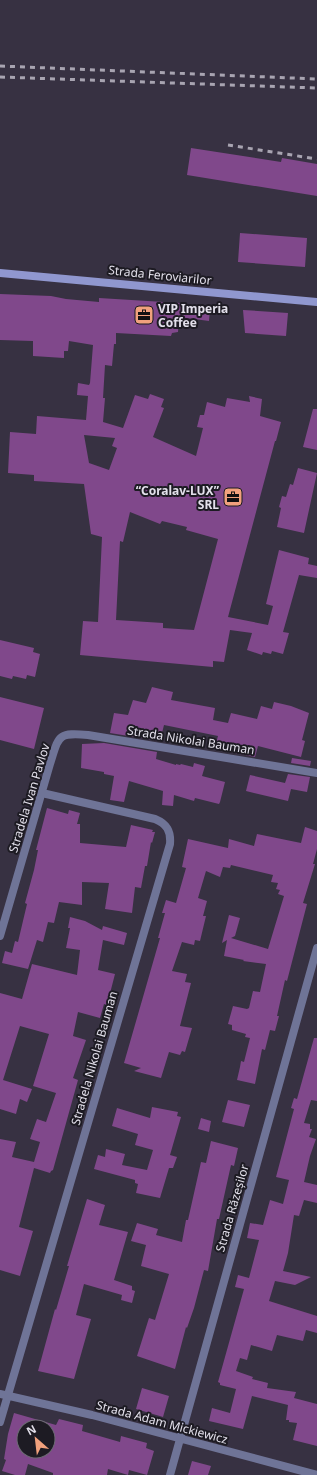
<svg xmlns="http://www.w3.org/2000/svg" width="317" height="1475" font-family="'Noto Sans',sans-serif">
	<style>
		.building { fill: #80488b; fill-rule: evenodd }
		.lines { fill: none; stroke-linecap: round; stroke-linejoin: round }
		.street { stroke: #6f7497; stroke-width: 8 }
		.secondary { stroke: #9097cf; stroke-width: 8 }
		.rail { stroke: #a8a4b1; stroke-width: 3; stroke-dasharray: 5 5; stroke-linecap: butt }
		.labels { text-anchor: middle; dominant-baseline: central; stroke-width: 4; stroke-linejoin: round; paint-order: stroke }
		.street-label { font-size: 12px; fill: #e3e0eb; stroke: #1d1b23 }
		.poi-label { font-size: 12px; font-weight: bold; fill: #e3e0eb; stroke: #1d1b23; text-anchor: start }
	</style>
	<rect width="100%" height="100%" fill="#373142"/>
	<!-- building -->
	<path class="building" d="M191,148l90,14 1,-4 35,6v32l-130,-21z
		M240,233l67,5 -2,29 -67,-5z
		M0,294l51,2 15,3 33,3v-4l81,5v3l30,3 -1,12 -30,-4 -1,15 -6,1 -1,3 -55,-3v11h-2l-2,22 -7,-1 -2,33h2l-2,24 20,6 12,-33 13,4 2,-5 14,5 -3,8 3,1 -11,29 43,19 7,-28 -6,-1 3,-12h4l3,-13 18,5 2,-9 23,4 -1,-6 13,3 -2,17 21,6 -5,19h-1l-47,176 40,8 5,-19 -7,-2 13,-54 30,8 -1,6 9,2v12l-18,-3 -16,57 6,1 -6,21 -11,-3 -1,3 -8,-2 -1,3 -15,-5 5,-17 -22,-3 -6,32 -11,-1v6l-133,-12 3,-34 15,1 4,-85 -11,-3 -7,-50 -50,-3v-6l-26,-2 2,-41 26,2 1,-18 49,4 2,-24 -11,-1 1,-12 11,2 1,-2 3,-38 -24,-4 -1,10h-4v7l-31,-2v-15l-33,-1zM84,435l31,3 -3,8 5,2 -8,22 -20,-7zM130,512l30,12 2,-3 25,6 -1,3 32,9 -24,91 -31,-2v-5l-47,-3 4,-79 3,1z
		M243,310l45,3 -2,23 -41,-3z
		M313,409h4v41l-14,-3z
		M298,468l19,5 -13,60 -27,-6 4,-19 -2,-1 3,-11 4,1 4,-13 3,1z
		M0,640l34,8 -1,4 7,2 -5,23 -8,-2 -1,4 -13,-3 -1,3 -12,-3z
		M152,687l21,5 -2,8 44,8 -2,12 15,3 3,-10 26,6 4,-13 11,3 2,-7 17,4 18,7 -7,27 3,1 -4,16 -43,-11 -3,11 -25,-5 -15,-5 3,-11 -54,-11 -4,16 -50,-8 4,-20 14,2 5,-15 13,3z
		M0,697l44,11 -10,41 -34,-9z
		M104,743l53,9 -1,7 20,6v-1l4,1 1,-1 12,3 1,-4 11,3 -3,10 23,6 -5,20 -1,2 -24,-6 -1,3 -20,-6 -1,11 -11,-1 1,-14 -34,-10 -5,21 -14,-2 4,-24 -10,-2v-2l-23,-4 1,-24z
		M292,758l19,3 -1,5 -19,-3z
		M288,774l22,3 -3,15 -16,-3 -3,12 -42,-10 4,-16 35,8z
		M47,808l21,6 1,-4 11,3 -3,11h3v19l46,4 5,-22 22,5 -1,2h3l-3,11 -1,-1 -4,24h-2l-4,22 -6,-1 -3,26 -27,-4 4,-26 -27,-1v23l-23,-3 -5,21 -6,-1 -5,20 -6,-2 -9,29 -26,-6 3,-12 7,2 3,-12 3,1 9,-38 -2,-1 9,-33 4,-20h-2z
		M305,827l12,4v18l-4,15h2l-12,39 4,1 -20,77 -2,-1 -8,36h2l-4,15 -5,-1 -5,20 -3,-1 -7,35 -18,-4 3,-13 1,-6 3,1 6,-24 -5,-1 1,-3 -14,-4v-5l-4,-1 5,-18 14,3 2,-1 4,-17 7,1 6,-28 -23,-3 1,-1 -20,-4 3,-16 -5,3 7,-28 11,3 -5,18 -4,2 37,11 16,-53 -6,-2 2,-4 -4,-1 2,-6 -7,-1 2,-7 -42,-10 -1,3 -7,-1 -3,10 -14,-6 -8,27 9,3 -4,15h3l-6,25 -5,-1 -1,5 -12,-3 -10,29 15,3 -2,8 6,1 -11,43 12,2 -7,24 -3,-1 -2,4 -11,-3 -8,26 -27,-7 7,-3 -17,-5 36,-125h-2l7,-25h-3l4,-13 10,3 10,-35 -4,-1 6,-28 40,9 1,-9 25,7 3,-12 44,9z
		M70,917l15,4 17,9 1,-4 24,7 -3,12 -21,-5 -5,30 17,4 -8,31 -3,-1 -4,14 -22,-6 -5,24 13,4 -13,38 5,2 -25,90 -2,1 -1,2 -16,-5 -15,59 14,4 -13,45 -20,-6v-131l16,3 -4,15 22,5 6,-20 -10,-3 7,-20 9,3 10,-29 -23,-7 16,-52 -29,-8 -17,54 29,9 -5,13 -7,-3 -4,15 -16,-5v-116l22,6 10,-35 45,11 3,-25 -14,-2 4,-20h-2z
		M314,1038h3v63l-6,-1 -7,23 6,1v5h2l-3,8 7,2 -6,17 -6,26 13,3v18l-13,-3 -5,16 -5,-1 -6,38 -5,18 28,6 -16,8 -20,-4 -6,20 48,15v17l-11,-3 -3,11 -26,-6 -5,16 -21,-6 -4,15 -7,-2 -4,13 17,6 -1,2 16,4 -1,5 29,4 -2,6 23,6v42l-24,-6 4,-17 -8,-1v-2h-3l2,-15 -36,-9 -9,33 -34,-8 3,-13 18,5 6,-24 -16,-4v-2l-2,-1 26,-93 -9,-2 3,-12 11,3 10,-38 -12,-2 3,-15 13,2 7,-25 13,4 6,-24 -13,-3 18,-68 -3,-1 3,-10 3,1z
		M228,1100l22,5 -6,22 -22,-5z
		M152,1107l26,5 -1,4 4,1 -11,38 7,2 -4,11h-4l-9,30 -24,-5 2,-9 -3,-1v-3l-41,-11 4,-14 7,2 1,-8 19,5 -3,11 25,5 6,-20 -18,-5 3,-11 -26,-8 5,-18 33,10z
		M201,1118l10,3 -2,11 -11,-3z
		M211,1141l27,7 -4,18 -3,-1 -12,54h-2l-9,52 -4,-1 -10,38 -7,20 -1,-1 -11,42 -38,-13 12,-38 6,2 14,-46 -28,-8 5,-21 -15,-4 6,-18 21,6 -2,6 26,7 4,-22h2l13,-58 5,1z
		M87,1199l18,6 -6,20 29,7 -14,48 18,6v4l3,1 -3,12 -11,-3 1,-5 -38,-11 -8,31 15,4 -17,60 -36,-8 17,-62 1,1 13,-44h-2z
		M142,1388l27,8 -6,21 -27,-8z
		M14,1413l42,12 3,-6 24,6 -1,6 38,11 1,-6 26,7 -1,5 8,3 -7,24 -18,-5 -1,5 -20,-6 -1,6h-54v-2l-25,-9 -3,11h-10l-13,-4 4,-11 -2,-1 4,-25zM24,1427h24v24h-24z
		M192,1461l19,5 -3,9h-20z"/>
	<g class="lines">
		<!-- street -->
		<path class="street" d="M0,936l50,-172c9,-28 7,-32 38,-29l229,38
			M0,1394l92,21 225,60
			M0,1422l170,-578c1,-13 -3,-20 -15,-25l-113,-26
			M170,1475l147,-527"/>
		<!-- secondary -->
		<path class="secondary" d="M0,273l317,29"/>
		<!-- rail -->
		<path class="rail" d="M0,66l317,13
			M0,77l317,11
			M228,145l89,14"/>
	</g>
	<!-- icons -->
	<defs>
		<g id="office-square" transform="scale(1)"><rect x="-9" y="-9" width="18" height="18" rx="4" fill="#f1a17d" stroke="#1d1b23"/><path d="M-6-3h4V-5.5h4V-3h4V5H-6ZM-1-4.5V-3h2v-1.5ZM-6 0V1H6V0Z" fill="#111"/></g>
	</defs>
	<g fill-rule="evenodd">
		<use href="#office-square" x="144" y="315"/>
		<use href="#office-square" x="233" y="497"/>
	</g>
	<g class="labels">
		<!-- street labels -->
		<g class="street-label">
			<text transform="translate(160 275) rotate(6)">Strada Feroviarilor</text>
			<text transform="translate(191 740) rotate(9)">Strada Nikolai Bauman</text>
			<text transform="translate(29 798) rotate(-73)">Stradela Ivan Pavlov</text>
			<text transform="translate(94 1058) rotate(-74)">Stradela Nikolai Bauman</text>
			<text transform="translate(232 1208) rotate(-74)">Strada Răzeșilor</text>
			<text transform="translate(162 1422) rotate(15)">Strada Adam Mickiewicz</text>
		</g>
		<!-- poi labels -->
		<g class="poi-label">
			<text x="158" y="308">VIP Imperia<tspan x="158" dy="14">Coffee</tspan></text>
			<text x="219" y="490" text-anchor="end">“Coralav-LUX”<tspan x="219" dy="14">SRL</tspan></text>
		</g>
	</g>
	<!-- north arrow -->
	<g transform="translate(36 1439) rotate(332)"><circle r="19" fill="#1d1b23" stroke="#6c6a73"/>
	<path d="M0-3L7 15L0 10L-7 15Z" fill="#f1a17d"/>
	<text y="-6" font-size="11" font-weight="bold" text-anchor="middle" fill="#e3e0eb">N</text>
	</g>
</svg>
